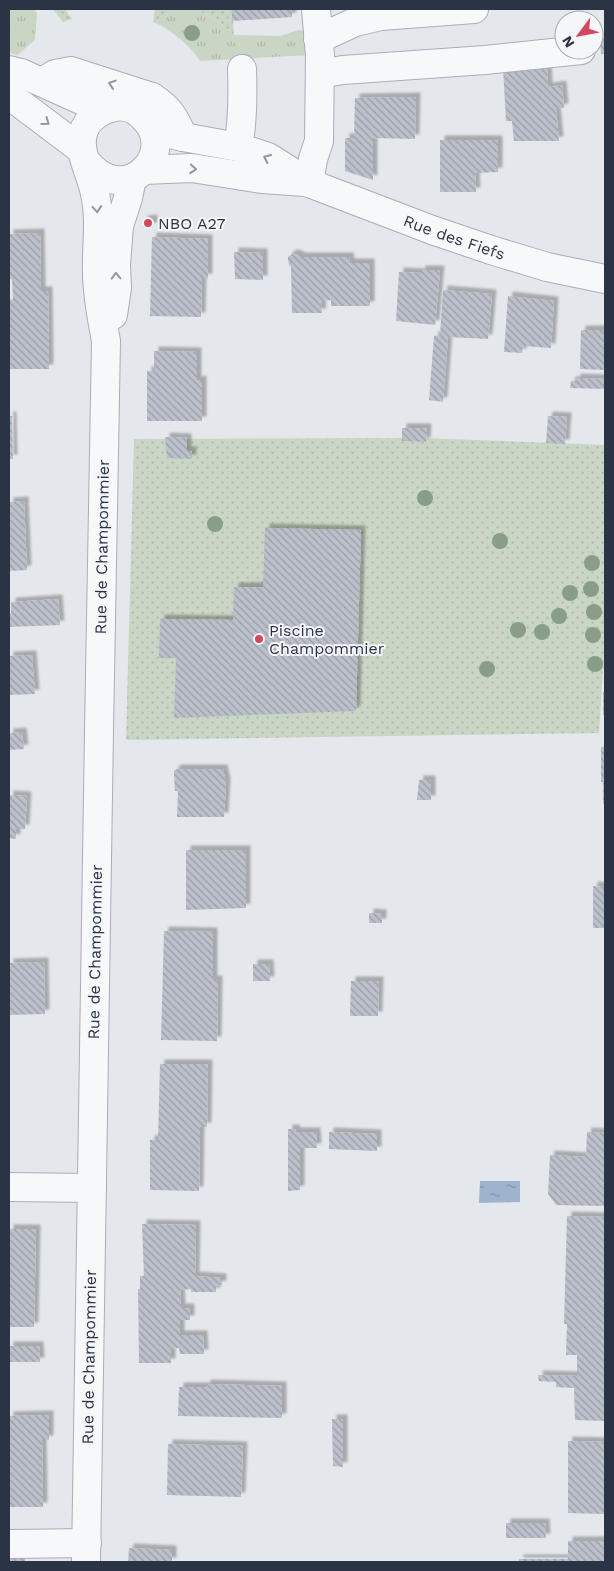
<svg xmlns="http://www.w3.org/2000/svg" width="614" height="1571" font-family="'Work Sans',sans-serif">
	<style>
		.grass { fill: url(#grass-tufts) }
		.park { fill: url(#park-dots) }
		.water { fill: url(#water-ripples) }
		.building { fill: url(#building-back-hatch); filter: url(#shadow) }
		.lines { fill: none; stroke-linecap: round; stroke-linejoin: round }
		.minor-casing { stroke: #a9aeb7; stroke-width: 30 }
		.minor { stroke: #f7f8fa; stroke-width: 28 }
		.tree { fill: #899d89 }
		.oneway { stroke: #9196a0 }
		.poi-dot { fill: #d1495b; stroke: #f4f6f9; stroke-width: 2 }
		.labels { text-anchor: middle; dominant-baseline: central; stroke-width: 4; stroke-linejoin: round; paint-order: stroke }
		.poi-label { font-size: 16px; fill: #2b3445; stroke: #f4f6f9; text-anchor: start }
		.street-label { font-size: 16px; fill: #2b3445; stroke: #f4f6f9 }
	</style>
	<defs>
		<pattern id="grass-tufts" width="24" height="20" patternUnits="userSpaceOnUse" patternTransform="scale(1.25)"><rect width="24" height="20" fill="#c9d6c5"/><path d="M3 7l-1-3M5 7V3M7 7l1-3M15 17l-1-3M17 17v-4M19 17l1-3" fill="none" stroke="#adb8ab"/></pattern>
		<pattern id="park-dots" width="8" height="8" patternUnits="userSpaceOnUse" patternTransform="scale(1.25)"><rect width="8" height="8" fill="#c9d6c5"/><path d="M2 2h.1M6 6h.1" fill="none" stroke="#adb8ab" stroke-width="1.8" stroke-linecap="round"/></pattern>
		<pattern id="water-ripples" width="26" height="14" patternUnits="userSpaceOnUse" patternTransform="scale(1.25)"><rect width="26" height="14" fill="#9fb4cc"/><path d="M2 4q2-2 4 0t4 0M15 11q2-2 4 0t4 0" fill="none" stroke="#8293a7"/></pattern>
		<pattern id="building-back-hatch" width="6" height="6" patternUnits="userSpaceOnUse" patternTransform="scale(1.25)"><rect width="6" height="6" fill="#bbc0ca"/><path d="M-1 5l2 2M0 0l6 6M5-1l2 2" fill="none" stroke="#989da6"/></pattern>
		<filter id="shadow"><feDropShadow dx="4.5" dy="-4.5" stdDeviation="1" flood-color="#0004"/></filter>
	</defs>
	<rect width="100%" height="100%" fill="#e4e7ec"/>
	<!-- grass -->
	<path class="grass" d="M9,9h25l3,4 -2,27 -18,15 -8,-3z
		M171,9h25l23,13 15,13 46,1 19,-6 9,2 2,23 -110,6c-10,-16 -24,-26 -40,-36z"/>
	<!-- park -->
	<path class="park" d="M53,9h12l7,10 -9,3z
		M155,9h16l-11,16 -7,-3z
		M196,9h36l2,26 -15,-13z
		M423,438l182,7v224h-2l-4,64 -473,7 8,-301z"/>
	<!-- water -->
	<path class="water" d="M480,1181h40v21l-41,1z"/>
	<!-- building -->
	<path class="building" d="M232,9h60v8l-60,4z
		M600,38h5v16h-4z
		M547,64l1,23 14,-2 2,23 -8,1 3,32h-45l-2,-20h-6l-3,-54z
		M416,97l-1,42 -42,-1v42l-28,-9v-33h9l1,-40z
		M440,140h58v32l-23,1 1,19h-36z
		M153,219v8h-10v-7z
		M40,233l1,58h7l1,78h-40v-69l4,-1 -1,-20h-3v-45z
		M152,237l56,2v39h-6l-1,39 -51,-1z
		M234,252l29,1v27l-28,-1z
		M292,254l6,1 2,2h49l1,6h20v43h-39v-6l-10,1 1,12h-30l-1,-46 -2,-2 -1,-6v-2z
		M421,270h19l-5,55 -39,-4 3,-49 22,1z
		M443,290l49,4 -4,45 -40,-2 -5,65 -14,-2 5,-64 6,-1z
		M508,296l46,5 -3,47 -28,-2 -1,7 -18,-1z
		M581,330h24v40l-25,-1z
		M154,351l43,1v29l5,-1v41h-55v-50h7z
		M576,378l29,1v10l-35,-1 1,-7h5z
		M9,416h3l1,43h-4z
		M548,416l19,1 -2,27 -19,-1z
		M402,428h25l-1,14 -24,-1z
		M165,437l22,1v13h5v8l-25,-1z
		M24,501l3,69 -18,1v-69z
		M265,528l96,2 -5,181 -182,7 2,-60h-17l1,-39 73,1 1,-33h29z
		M58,599l2,26 -51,2v-13h2v-12z
		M32,655l3,39 -26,1v-39z
		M603,692h2v23h-2z
		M22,732l2,17 -15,1v-17z
		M601,747h4v57h-2v-22h-2z
		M177,769h46l3,14 -2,34h-47l1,-26h-3l-1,-15v-5z
		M419,780h12v20h-14z
		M9,795l18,1 -2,33h-9v10l-7,-1z
		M186,850h60v58l-60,2z
		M593,886l12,1v41h-12z
		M369,913l13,1v9h-13z
		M164,931l49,1v48h5l-1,61 -56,-1z
		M44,962l1,52 -36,1v-52z
		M253,964h16l1,17h-17z
		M351,981h28l-1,35h-28z
		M160,1064h48l-1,63h-7l-1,64 -49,-1v-50l8,-1z
		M288,1129h7l1,3h20l1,16h-17v42l-12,1z
		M329,1132l48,2v17l-48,-2z
		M587,1132l18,1v73l-49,-1 -8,-11 2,-39 36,2z
		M567,1216l38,1v204l-30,-1 -1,-32 -18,-1v-5l-17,-1 -1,-6 39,1v-21h-11l1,-31h-3z
		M142,1224l54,1 -1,51 27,2v7l-6,1v6h-25v-3l-11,1 1,18h9v12h-10v15h23l1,19h-24l-1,-6 -8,1v14h-32l-1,-74h2v-13h4z
		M9,1229h27l-2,98h-25z
		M9,1346h30l1,16h-31z
		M206,1384l76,2v32l-104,-2 1,-29h27z
		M49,1415v25h-7l1,67h-34v-91z
		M332,1419h11v48l-10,-1z
		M568,1441l37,1 -1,72 -36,-1z
		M168,1444l75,2 -2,51 -74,-2z
		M506,1523h39l1,15h-40z
		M568,1541h37v21h-86v-3h49z
		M129,1548l43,2v12h-44z
		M25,1555v7h-16v-6z"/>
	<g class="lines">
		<!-- minor casing -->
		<g class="minor-casing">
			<g id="minor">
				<path d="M318,39l37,-17 26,-6 93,-7"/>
				<path d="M9,70l12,3 82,37"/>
				<path d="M320,74l23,-4 142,-10 96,-10"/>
				<path d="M42,82l13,-8 16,-3 81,26 -6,22"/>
				<path d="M9,95l73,55"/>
				<path d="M152,97c18,12 23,21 31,40"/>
				<path id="s1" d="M153,130l30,7 55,10 30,10 41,26 123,47 59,20 56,17 58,12"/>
				<path d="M238,147c5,-26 5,-51 4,-78"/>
				<path d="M86,161c38,50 96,-9 56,-45 -8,-8 -20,-12 -31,-8 -15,4 -28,15 -29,31 -2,18 10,37 13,55 6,26 1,53 2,79 0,23 5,46 9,68l-7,390 -13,831"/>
				<path d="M144,170l48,-2 70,11 43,3"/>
				<path d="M309,183l4,-24 6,-18 1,-86 -4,-46"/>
				<path d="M113,315l4,-27 -1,-23 3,-39 9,-28 4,-20"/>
				<path d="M9,1187l83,1"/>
				<path d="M9,1544l78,-1"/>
			</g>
		</g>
		<!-- minor -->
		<use href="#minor" class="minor"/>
	</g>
	<!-- trees -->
	<g class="tree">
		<circle cx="192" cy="33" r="8"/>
		<circle cx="425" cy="498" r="8"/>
		<circle cx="215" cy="524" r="8"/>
		<circle cx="500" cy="541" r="8"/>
		<circle cx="592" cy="563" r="8"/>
		<circle cx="591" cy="589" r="8"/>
		<circle cx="570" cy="593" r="8"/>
		<circle cx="594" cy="612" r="8"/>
		<circle cx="559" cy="616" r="8"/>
		<circle cx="518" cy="630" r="8"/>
		<circle cx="542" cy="632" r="8"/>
		<circle cx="593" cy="635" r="8"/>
		<circle cx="595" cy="664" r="8"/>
		<circle cx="487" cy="669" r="8"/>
	</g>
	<!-- one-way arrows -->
	<defs><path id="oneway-chevron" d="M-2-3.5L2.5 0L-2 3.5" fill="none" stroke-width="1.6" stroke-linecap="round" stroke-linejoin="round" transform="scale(1.25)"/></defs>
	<g class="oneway">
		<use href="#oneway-chevron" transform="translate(112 84) rotate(-162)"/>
		<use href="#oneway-chevron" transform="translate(46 122) rotate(36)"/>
		<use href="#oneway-chevron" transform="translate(267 158) rotate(-155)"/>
		<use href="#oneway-chevron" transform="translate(193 169) rotate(4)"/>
		<use href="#oneway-chevron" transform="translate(97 209) rotate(85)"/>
		<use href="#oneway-chevron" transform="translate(116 276) rotate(-92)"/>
	</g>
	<!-- markers -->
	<g class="poi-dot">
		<circle cx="148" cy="223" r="5"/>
		<circle cx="259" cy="639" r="5"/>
	</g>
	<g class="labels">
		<!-- poi labels -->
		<g class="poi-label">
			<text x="158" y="223">NBO A27</text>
			<text x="269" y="630">Piscine<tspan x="269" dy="18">Champommier</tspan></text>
		</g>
		<!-- street labels -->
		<g class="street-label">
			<text stroke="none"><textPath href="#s1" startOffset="322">Rue des Fiefs</textPath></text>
			<text transform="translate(102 547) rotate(-89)">Rue de Champommier</text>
			<text transform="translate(95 952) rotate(-89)">Rue de Champommier</text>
			<text transform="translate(89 1357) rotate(-89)">Rue de Champommier</text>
		</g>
	</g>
	<!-- border -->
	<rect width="614" height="1571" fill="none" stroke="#2b3445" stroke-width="20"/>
	<!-- north arrow -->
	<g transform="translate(579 35) rotate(238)"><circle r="24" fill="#f4f6f9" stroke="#a4a8b1"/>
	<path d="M0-4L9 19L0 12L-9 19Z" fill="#d1495b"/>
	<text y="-8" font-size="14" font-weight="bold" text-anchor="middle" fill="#2b3445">N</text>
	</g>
</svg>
